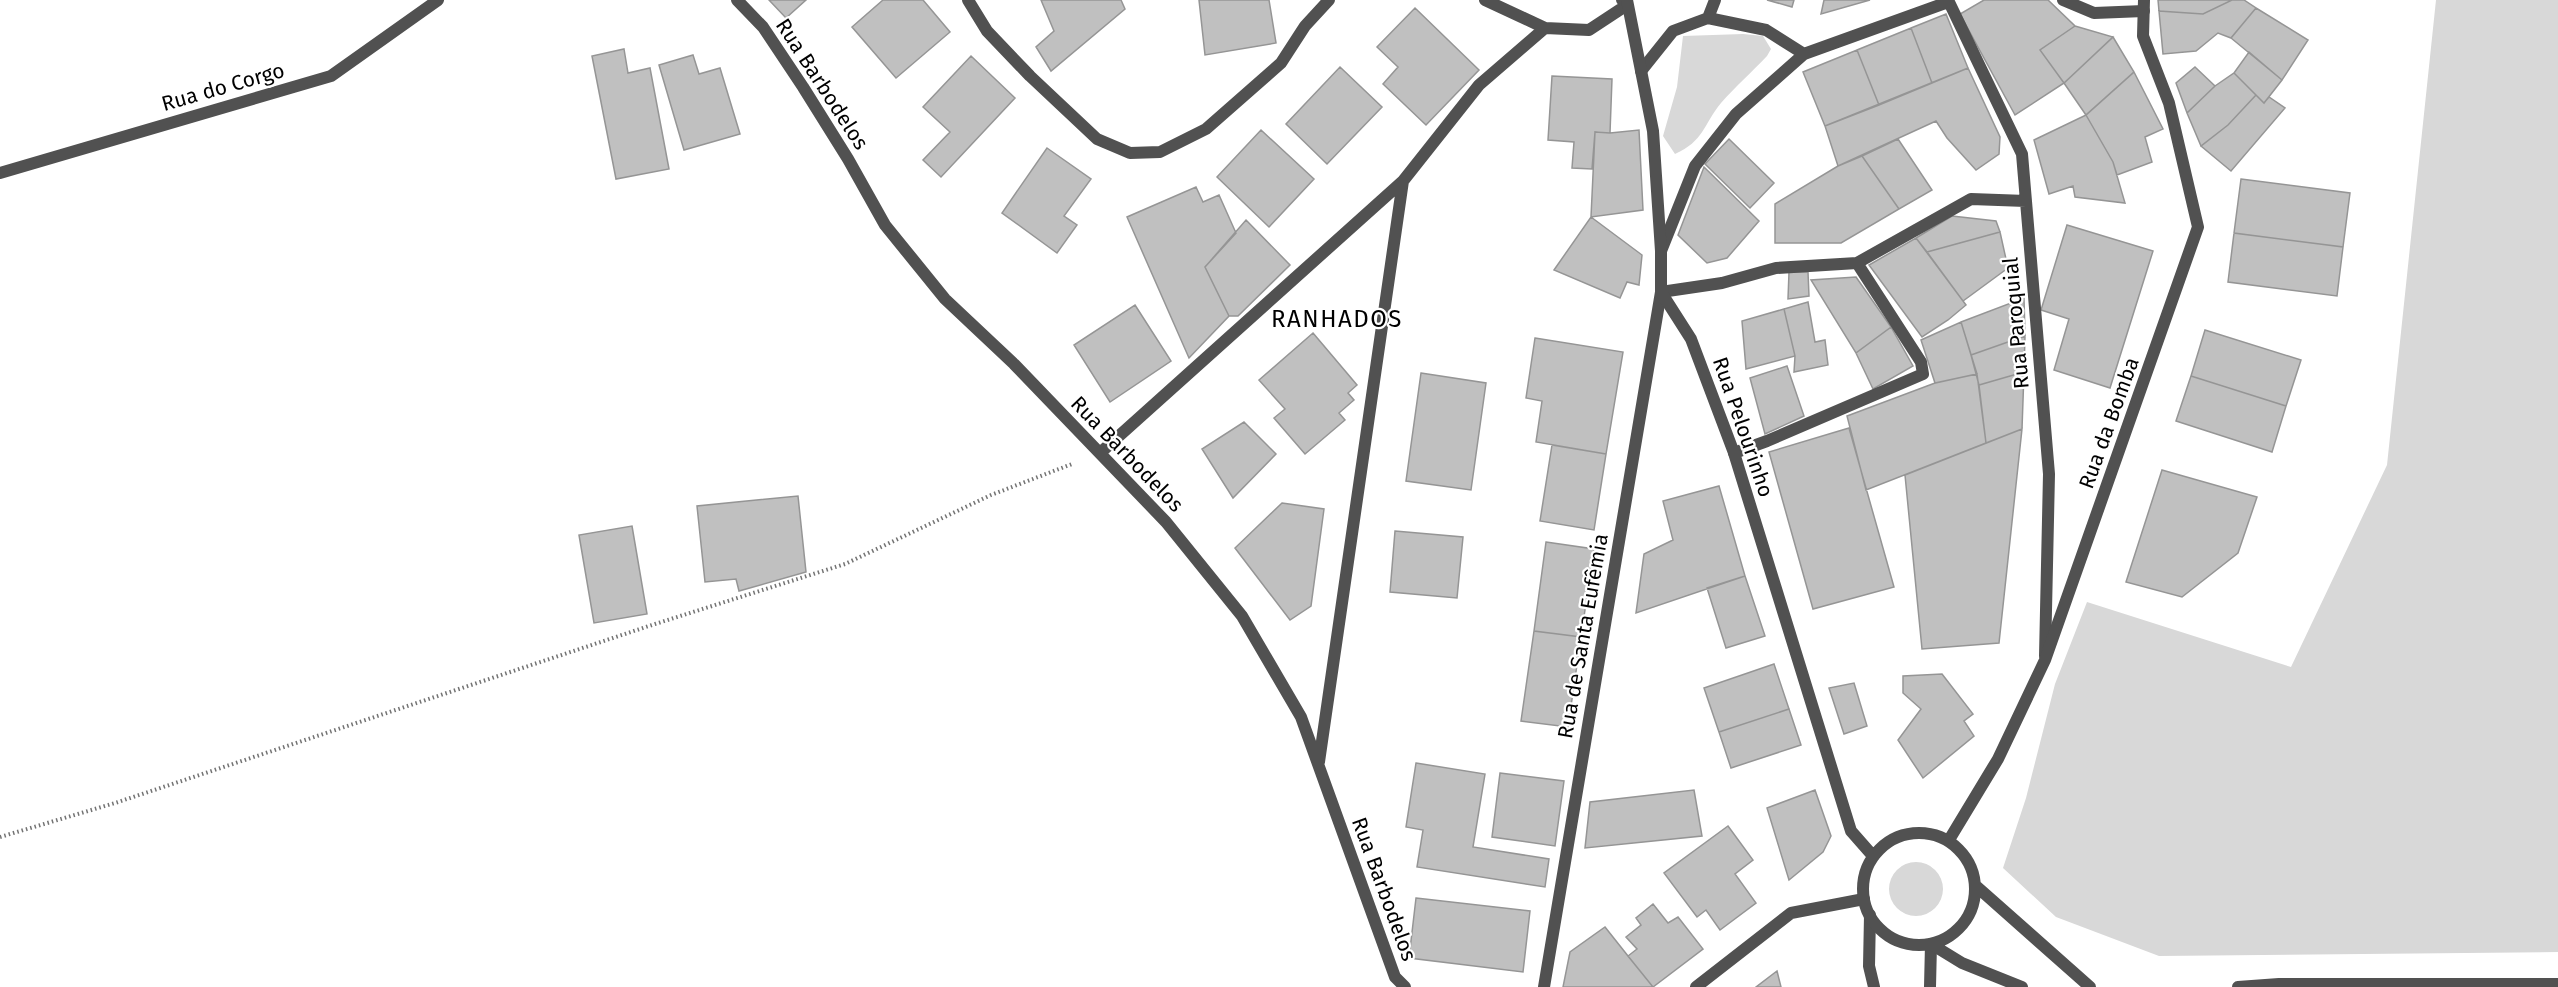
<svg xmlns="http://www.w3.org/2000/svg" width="2558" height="987" font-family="'Fira Sans',sans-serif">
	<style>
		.green { fill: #d8d8d8 }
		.building { fill: #c0c0c0; stroke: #959595; stroke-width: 1.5 }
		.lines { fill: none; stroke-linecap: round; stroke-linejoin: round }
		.path { stroke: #737373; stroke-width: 4; stroke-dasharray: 1.5 3; stroke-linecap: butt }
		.minor { stroke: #515151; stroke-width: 12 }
		.tertiary { stroke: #515151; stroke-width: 12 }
		.labels { text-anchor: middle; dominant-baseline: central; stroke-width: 4.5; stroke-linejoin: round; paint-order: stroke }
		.street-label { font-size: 21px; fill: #000; stroke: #fff }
		.quarter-label { font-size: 24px; letter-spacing: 1.5px; fill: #000; stroke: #fff }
	</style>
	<rect width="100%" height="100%" fill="#fff"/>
	<!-- green -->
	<path class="green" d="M2436,0h122v952l-399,4 -103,-39 -53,-49 23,-70 29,-114 32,-82 204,65 96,-202z
		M1743,34l20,2 8,13 -4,7c-15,16 -32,31 -46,47 -18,22 -17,38 -46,51l-12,-18 14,-49 6,-51z
		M1889 889a27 27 0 1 1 54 0a27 27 0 1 1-54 0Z"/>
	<!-- building -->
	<path class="building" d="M769,0h37l-20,18z
		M883,0h40l27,32 -54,46 -44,-51z
		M1041,0h80l4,9 -74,62 -15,-24 18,-16z
		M1199,0h70l7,43 -71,12z
		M1767,0h27l-2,7z
		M1824,0h46l-49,14z
		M1984,0h64l27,26 -35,24 24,33 -49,32 -55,-101z
		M2158,0h74l-29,14 -44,-3z
		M2232,0h12l12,8 -25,30 -13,-5 -22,18 -33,3 -4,-43 44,3z
		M1415,8l64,62 -53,55 -43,-41 15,-17 -21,-20z
		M2256,8l52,32 -26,40 -51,-42z
		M1946,14l22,54 -36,15 -21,-55z
		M2075,26l38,11 -49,46 -24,-33z
		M1911,28l21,55 -53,22 -22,-55z
		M2113,37l21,35 -48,43 -22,-32z
		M624,49l4,24 22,-5 19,101 -53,10 -24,-123z
		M1857,50l22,55 -54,21 -22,-54z
		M2249,52l33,28 -18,23 -30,-30z
		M693,55l6,19 21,-6 20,66 -56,16 -25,-85z
		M971,56l44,42 -74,79 -18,-17 27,-28 -27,-25z
		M1340,67l42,40 -55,57 -41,-40z
		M2195,67l20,19 -28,27 -11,-30z
		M1968,68l32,69 -1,17 -23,16 -29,-32 -11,-17 -98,45 -13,-40z
		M2134,72l29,57 -18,8 7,25 -35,13 -4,-13 -27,-47z
		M2234,73l22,22 -28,30 -27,21 -14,-33 28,-27z
		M1552,76l60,3 -2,54 -15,-1 -3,37 -20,-1 2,-26 -26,-2z
		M2256,95l8,8 5,-6 16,11 -54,63 -30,-25 27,-21z
		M2086,115l27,47 12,41 -50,-6 -2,-11 -24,8 -15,-54z
		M1261,130l53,49 -45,48 -52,-50z
		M1639,130l4,80 -52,7 4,-85 15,1z
		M1729,139l45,44 -24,25 -45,-44z
		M1898,139l34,51 -33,19 -37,-53z
		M1047,148l44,31 -27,37 13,9 -20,28 -55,-40z
		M1862,156l37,53 -58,34h-66v-39l63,-38z
		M1704,167l55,54 -32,37 -20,5 -29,-28z
		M2241,179l109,14 -7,54 -109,-14z
		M1196,187l7,15 16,-7 17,38 -31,34 24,49 -40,42 -62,-141z
		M1952,216l44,5 4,11 -73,20 -11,-14z
		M1591,217l51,38 -3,30 -12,-3 -7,16 -66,-28z
		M1246,220l44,45 -52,51h-9l-24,-49z
		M2067,225l86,26 -43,137 -56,-18 15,-51 -28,-9z
		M2000,232l8,36 -45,33 -36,-49z
		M2234,233l109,14 -6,49 -109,-14z
		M1916,238l50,67 -18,15 -26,17 -53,-72z
		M1789,272h19l1,24 -21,3z
		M1856,277l35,50 -35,26 -45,-73z
		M2024,298l1,38 -54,19 -10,-33z
		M1808,302l7,40 10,-2 3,25 -34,7 1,-16 -11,-47z
		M1135,305l36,56 -61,41 -36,-57z
		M1784,309l11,47 -49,13 -4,-48z
		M1961,322l16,52 -42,9 -14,-43z
		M1891,327l22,39 -40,23 -17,-36z
		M2205,330l96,30 -15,46 -95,-30z
		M1313,333l44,52 -9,8 6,7 -15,13 6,7 -40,34 -31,-36 11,-9 -26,-29z
		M2025,336l-1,36 -45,13 -8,-30z
		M1535,338l88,14 -17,102 -70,-12 6,-41 -16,-3z
		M1787,366l17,50 -39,18 -15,-56z
		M2024,372l-2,57 -36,14 -7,-58z
		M1421,373l65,10 -15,107 -65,-9z
		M1977,374l9,69 -120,47 -19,-74 88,-33z
		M2191,376l95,30 -14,46 -96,-31z
		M1244,422l32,32 -43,44 -31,-49z
		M1849,428l45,159 -81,22 -44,-157z
		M2022,429l-23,214 -77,6 -17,-174z
		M1552,445l54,9 -12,76 -54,-9z
		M2162,470l95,27 -19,56 -56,44 -56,-15z
		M1719,486l26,90 -109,37 8,-59 29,-14 -10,-39z
		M798,496l8,76 -67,19 -3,-12 -31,3 -8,-76z
		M1282,503l42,6 -13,97 -21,14 -55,-72z
		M632,526l15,88 -53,9 -15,-88z
		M1395,531l68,6 -6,61 -67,-6z
		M1546,542l48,7 -13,88 -47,-6z
		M1745,576l20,60 -39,12 -19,-60z
		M1534,631l47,6 -13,90 -47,-6z
		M1774,664l15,45 -70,23 -15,-44z
		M1942,674l31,40 -9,7 10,15 -51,42 -25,-38 23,-31 -18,-16v-17z
		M1854,683l13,43 -23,8 -15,-46z
		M1789,709l12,36 -70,23 -12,-36z
		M1416,763l69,11 -12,73 76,12 -4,28 -128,-20 6,-37 -17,-3z
		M1500,773l64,8 -9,65 -63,-9z
		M1694,790l8,46 -117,12 5,-46z
		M1815,790l16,46 -8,16 -34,28 -22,-72z
		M1728,826l25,34 -18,14 21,29 -36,27 -14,-20 -9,7 -33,-44z
		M1416,898l114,13 -7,61 -114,-14z
		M1653,904l15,19 10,-6 25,32 -50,38 -25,-31 9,-7 -11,-12 15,-12 -5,-7z
		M1605,927l23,29 25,31h-90l7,-35z
		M1777,971l4,16h-25z"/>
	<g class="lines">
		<!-- path -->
		<path class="path" d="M0,837l115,-34 540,-179 190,-60 146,-69 81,-31"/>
		<!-- minor -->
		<path class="minor" d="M737,0l26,27 40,60 45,72 37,66 60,74 69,65 152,158 76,94 59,101 94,260 10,10
			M968,0l19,31 43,45 67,63 33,14 30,-1 46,-23 75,-66 24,-37 24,-26
			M1485,0l60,28 44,2 38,-25 -5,-5
			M1948,0l74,154 27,320 -4,182
			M2063,0l31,13 50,-2
			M1708,18l7,-18
			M1641,71l32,-40 35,-13 58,12 38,24
			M0,173l331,-97 107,-76
			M1661,251l34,-85 41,-52 68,-60 144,-52
			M1100,453l303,-272
			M1734,453l33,-12 156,-67 -2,-12 -64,-99
			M1319,762l84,-581 76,-96 66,-57
			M1870,915l-1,51 5,21
			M1544,987l117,-695 61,-9 54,-15 81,-5 114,-64 55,2
			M1696,987l95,-74 73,-14
			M1930,987l1,-43"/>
		<!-- tertiary -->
		<path class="tertiary" d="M1627,0l26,131 8,120v41l30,47 43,114 117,378 22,25
			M1863 889a56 56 0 1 1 112 0a56 56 0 1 1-112 0Z
			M1949,840l49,-81 47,-99 153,-433 -29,-124 -26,-67 1,-36
			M1976,886l114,101
			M1931,944l31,19 60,24
			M2238,987l41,-3h279"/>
	</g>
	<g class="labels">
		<!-- street labels -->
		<g class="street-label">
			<text transform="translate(822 84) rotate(57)">Rua Barbodelos</text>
			<text transform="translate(223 87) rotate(-16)">Rua do Corgo</text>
			<text transform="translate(2016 323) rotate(-95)">Rua Paroquial</text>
			<text transform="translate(2109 423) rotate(-70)">Rua da Bomba</text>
			<text transform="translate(1743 427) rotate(71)">Rua Pelourinho</text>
			<text transform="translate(1127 454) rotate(46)">Rua Barbodelos</text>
			<text transform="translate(1583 636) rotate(-80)">Rua de Santa Eufêmia</text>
			<text transform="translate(1384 889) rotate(70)">Rua Barbodelos</text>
		</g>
		<!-- quarter labels -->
		<g class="quarter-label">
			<text x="1337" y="319">RANHADOS</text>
		</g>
	</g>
</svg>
